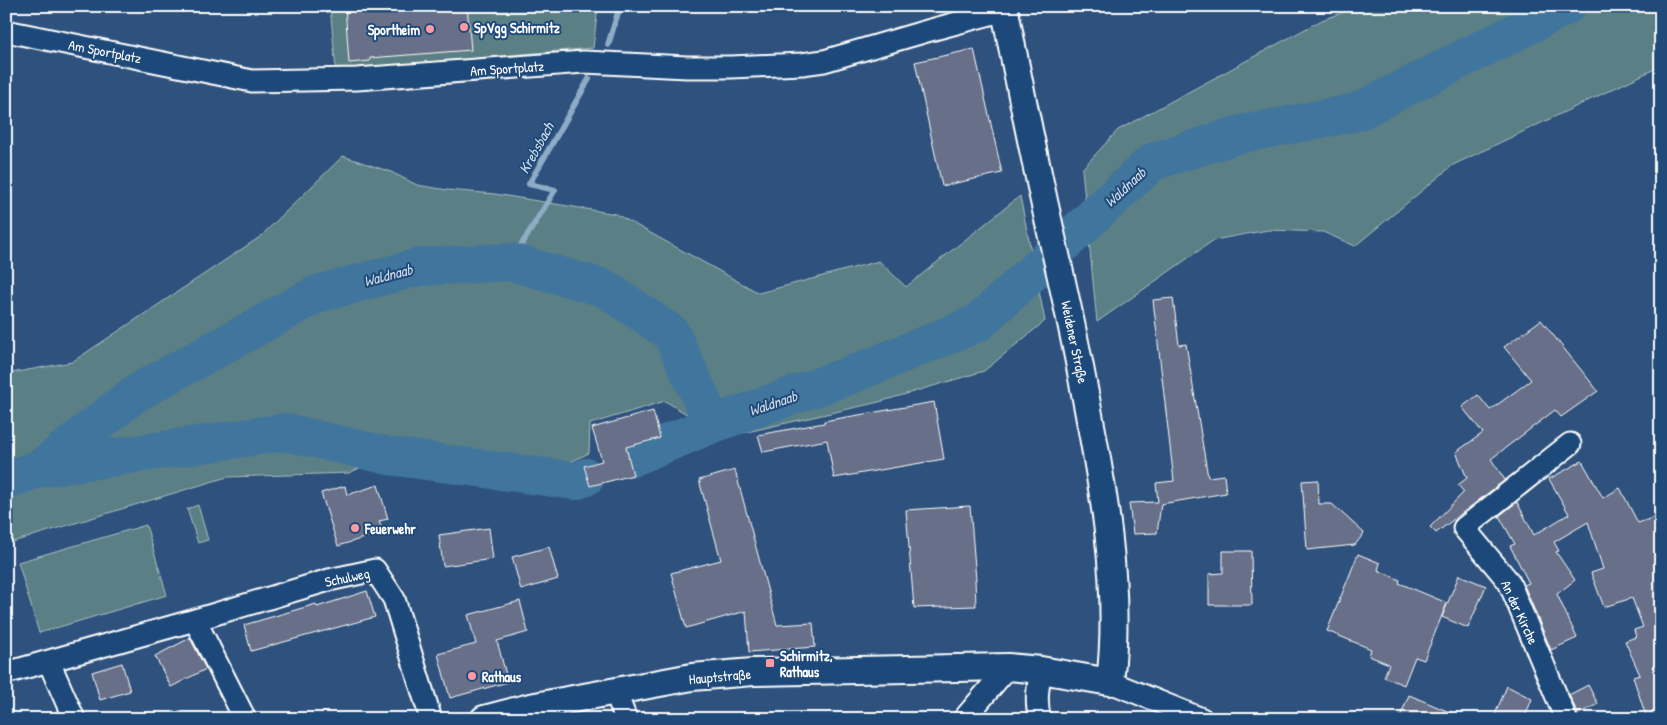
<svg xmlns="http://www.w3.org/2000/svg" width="1667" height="725" font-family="'Patrick Hand',sans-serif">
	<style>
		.green { fill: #5a7f84; stroke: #acbfc2 }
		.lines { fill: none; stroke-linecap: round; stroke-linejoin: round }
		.stream { stroke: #8dacc5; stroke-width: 6 }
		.river { stroke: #41759e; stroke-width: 38 }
		.building { fill: #687089; stroke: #fff }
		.minor-casing { stroke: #fff; stroke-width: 25 }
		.tertiary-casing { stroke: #fff; stroke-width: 30 }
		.minor { stroke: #1f4a7a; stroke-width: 21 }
		.tertiary { stroke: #1f4a7a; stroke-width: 26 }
		.poi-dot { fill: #ff9aa2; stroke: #1f4a7a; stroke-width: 2 }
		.labels { text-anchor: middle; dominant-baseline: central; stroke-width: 4; stroke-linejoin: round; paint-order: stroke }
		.poi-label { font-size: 14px; font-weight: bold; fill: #fff; stroke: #1f4a7a; text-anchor: start }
		.street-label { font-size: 14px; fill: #fff; stroke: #1f4a7a }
		.water-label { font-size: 15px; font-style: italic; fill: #d0dce7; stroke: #1f4a7a }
	</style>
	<rect width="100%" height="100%" fill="#2e527d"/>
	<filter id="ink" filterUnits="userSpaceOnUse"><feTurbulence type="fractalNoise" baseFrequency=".02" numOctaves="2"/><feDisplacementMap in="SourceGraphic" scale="10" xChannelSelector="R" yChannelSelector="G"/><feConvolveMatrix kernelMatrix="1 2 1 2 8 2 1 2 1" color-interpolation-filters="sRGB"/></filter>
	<g filter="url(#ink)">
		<!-- green -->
		<path class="green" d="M330,6h268l-5,42 -257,22z
			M1360,6h301v60l-208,99 -98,81 -32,-14 -55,-2 -54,10 -117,82 -15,-153 36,-39 204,-110z
			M343,156l48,16 26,13 30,5 48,4 121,20 143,79 120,-32 27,26 114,-91 25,125 -61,50 -105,31 -154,35 -60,-36 -75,23 -1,29 -25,12 -148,-23 -67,31 -122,4 -221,67v-170l66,-12 188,-125z
			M198,505l10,35 -10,3 -11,-34z
			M146,525l21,70 -128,38 -21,-71z"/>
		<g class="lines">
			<!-- stream -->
			<path class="stream" d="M608,45l12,-39
				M511,262l44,-72 -26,-6 60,-105"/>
			<!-- river -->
			<path class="river" d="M629,459l84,-35 143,-51 122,-50 174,-161 85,-27 120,-23 210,-106
				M41,468l95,-75 181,-99 102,-27 92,-5 93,26 67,45 42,91
				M6,480l35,-12 244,-36 104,24 186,25 11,-4"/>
		</g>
		<!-- building -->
		<path class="building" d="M345,6h122l4,44 -101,8v3l-21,2z
			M974,49l28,124 -60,13 -27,-124z
			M1173,298l6,47 7,-1 22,133 16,-2 2,18 -65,11 -4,29 -24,1 -4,-31 29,-1 -2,-19 18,-2 -21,-181z
			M1541,320l57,71 -37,26 -6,-7 -64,49 14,21 -69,53 -6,-6 34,-35 -6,-7 9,-7 -11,-26 27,-19 -21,-26 16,-12 12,15 41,-30 -27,-33z
			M934,402l10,57 -110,19 -7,-38 -64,12 -5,-17 66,-12v-2z
			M653,411l7,27 -34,9 7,28 -43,11 -6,-20 18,-5 -10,-33z
			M1582,461l21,37 17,-10 18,35 23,-8v204h-14l-14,-42 7,-2 -15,-34 11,-4 -2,-7 9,-3 -11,-29 -28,9 -13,-34 12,-4 -15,-47 -34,20 5,9 -3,1 19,28 -18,14 20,44 -26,12 -27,-65 5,-2 -19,-37 5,-2 -16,-28 18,-14 17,33 35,-21 -20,-35z
			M735,470l42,155 36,-2 2,24 -66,5 -3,-41 -60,17 -15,-55 50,-13 -22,-80z
			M1318,480l1,24h13l32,29 -9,12 -48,5 -5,-69z
			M378,485l10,34 -9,2 4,11 -45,14 -17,-53 24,-7 2,9z
			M970,506l6,74h-1l1,26 -62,2 -8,-98z
			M489,528l4,31 -50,7 -4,-31z
			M549,547l9,32 -37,11 -9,-33z
			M1223,551h28l1,54h-43v-31l14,-1z
			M1358,554l22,9 -2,7 22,10 -1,3 48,20 -23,57 -9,-3 -11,28 -20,-8 5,-13 -20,-8 2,-7 -44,-18z
			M1459,575l27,11 -18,42 -26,-11z
			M367,591l8,26 -124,34 -7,-26 72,-21 1,3z
			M520,601l8,31 -31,9 11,41 -58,16 -12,-44 38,-10 -8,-29z
			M190,638l16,31 -35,18 -16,-31z
			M122,663l8,28 -30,9 -8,-28z
			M1588,685l10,19 -20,10 -9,-19z
			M1507,686l25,13 -8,20h-31z
			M1409,695l57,24h-67z"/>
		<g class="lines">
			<!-- minor casing -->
			<g class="minor-casing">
				<path id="minor" d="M6,31l246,50 105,-2 227,-17 103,5h44l71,-3 22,-3 103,-30 78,-21
					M195,620l50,99
					M49,662l25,57
					M6,673l189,-53 134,-40 46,-10 19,29 37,120
					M1110,682l92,37
					M615,691l11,28
					M964,719l44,-52
					M1040,719c-5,-17 -2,-33 1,-49
					M1566,719l-57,-137 -45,-54 106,-84"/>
			</g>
			<!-- tertiary casing -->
			<g class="tertiary-casing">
				<path id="tertiary" d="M484,719l46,-12 162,-30 61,-5 255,-5 33,3 69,12c12,-100 -8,-200 -27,-299 -12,-66 -28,-130 -42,-196 -13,-60 -25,-120 -37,-181"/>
			</g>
			<!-- minor -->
			<use href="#minor" class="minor"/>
			<!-- tertiary -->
			<use href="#tertiary" class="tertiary"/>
		</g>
	</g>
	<!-- markers -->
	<g class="poi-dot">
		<circle cx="464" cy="27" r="5"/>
		<circle cx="430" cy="29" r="5"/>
		<circle cx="355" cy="528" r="5"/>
		<rect x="765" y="658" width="10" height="10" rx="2.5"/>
		<circle cx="472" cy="676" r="5"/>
	</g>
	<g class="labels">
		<!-- poi labels -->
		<g class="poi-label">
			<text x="474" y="27">SpVgg Schirmitz</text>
			<text x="420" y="29" text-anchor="end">Sportheim</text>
			<text x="365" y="528">Feuerwehr</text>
			<text x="780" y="655">Schirmitz,<tspan x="780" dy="16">Rathaus</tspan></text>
			<text x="482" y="676">Rathaus</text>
		</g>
		<!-- street labels -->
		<g class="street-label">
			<text transform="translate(105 51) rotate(11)">Am Sportplatz</text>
			<text transform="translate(507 68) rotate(-4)">Am Sportplatz</text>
			<text transform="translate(1075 342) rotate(78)">Weidener Straße</text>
			<text transform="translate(347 577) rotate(-12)">Schulweg</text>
			<text transform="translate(1520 612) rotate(65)">An der Kirche</text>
			<text transform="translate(720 676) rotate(-5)">Hauptstraße</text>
		</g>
		<!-- water labels -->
		<g class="water-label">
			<text transform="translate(536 148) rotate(-61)">Krebsbach</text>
			<text transform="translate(1125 187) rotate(-43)">Waldnaab</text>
			<text transform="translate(388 275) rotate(-15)">Waldnaab</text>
			<text transform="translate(773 403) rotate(-19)">Waldnaab</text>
		</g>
	</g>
	<!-- margin -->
	<rect width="1667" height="725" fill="none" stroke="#1f4a7a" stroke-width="25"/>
	<rect x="12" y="12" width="1642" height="700" fill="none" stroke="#fff" stroke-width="2" filter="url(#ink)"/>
</svg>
